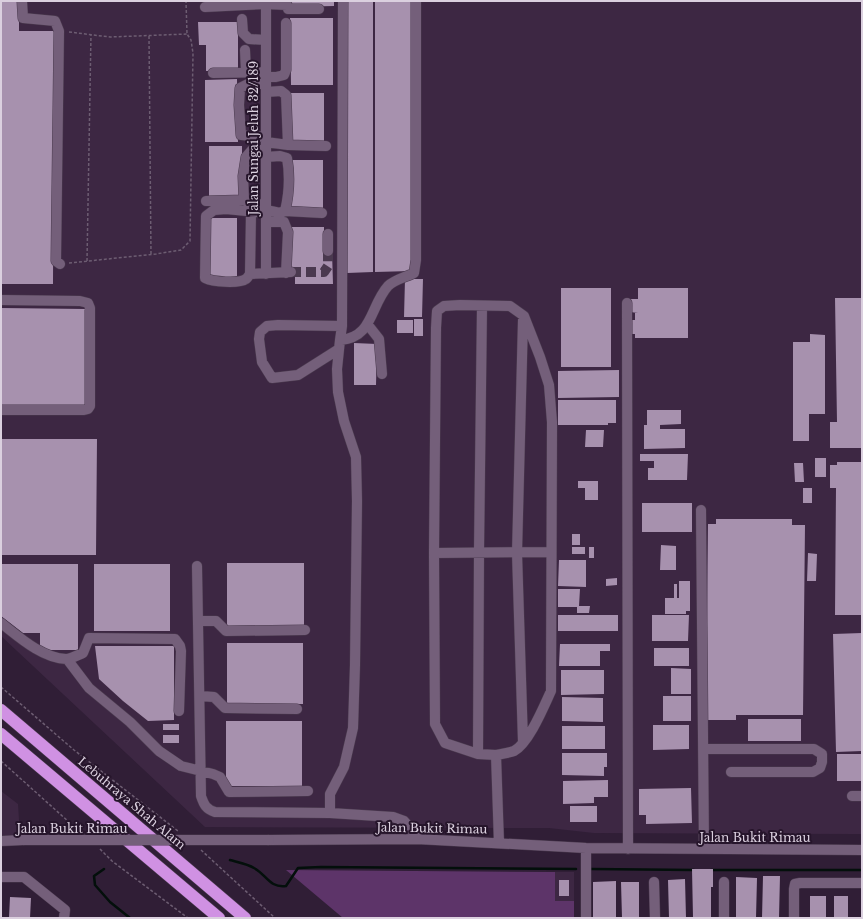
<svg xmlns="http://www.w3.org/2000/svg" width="863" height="919" font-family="'Libre Baskerville',serif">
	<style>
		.built { fill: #3d2743 }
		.green { fill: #5d3469 }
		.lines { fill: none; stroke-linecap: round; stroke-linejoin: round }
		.stream { stroke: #030f0b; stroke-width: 2.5 }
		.building { fill: #a791ae }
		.minor-tunnel { stroke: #4a394f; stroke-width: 10; stroke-dasharray: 10 5; stroke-linecap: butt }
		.minor-casing { stroke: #4b3b4f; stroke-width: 11 }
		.highway-casing { stroke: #4b3b4f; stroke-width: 13 }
		.path { stroke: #6d5d72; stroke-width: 1.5; stroke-dasharray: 3 2; stroke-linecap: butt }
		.minor { stroke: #745f7a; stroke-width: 10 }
		.highway { stroke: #d091e3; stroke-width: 12 }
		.minor-bridge-casing { stroke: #4b3b4f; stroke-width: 11; stroke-linecap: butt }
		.minor-bridge { stroke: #745f7a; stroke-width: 10 }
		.labels { text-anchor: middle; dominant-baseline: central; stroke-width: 4; stroke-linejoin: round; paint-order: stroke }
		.street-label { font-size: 12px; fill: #dbd0df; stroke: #26152b }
	</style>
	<rect width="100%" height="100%" fill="#301e36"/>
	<!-- built -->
	<path class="built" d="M1,1h861v833l-268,-1 -45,-5 -344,-1 -204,-191z
		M1,791l17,13 2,31h-19z
		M555,872h19v29h-19z"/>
	<!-- green -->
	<path class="green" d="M286,870l269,2v29h19v17h-231z"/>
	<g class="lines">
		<!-- stream -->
		<path class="stream" d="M230,860c7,2 18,4 24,8 13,7 15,20 32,18l12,-18 23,-1 255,2
			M104,869l-10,7 1,9 15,17 20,16
			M591,869l103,1
			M711,870h151"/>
	</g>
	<!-- building -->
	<path class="building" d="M1,1h18v30h35l-1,253h-52z
		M290,1h44v5l-44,1z
		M347,1h26v271l-26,1z
		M375,1h36v270l-36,1z
		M290,18h43v67h-42z
		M198,22h40v49h-32v-26h-7z
		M237,79l1,63h-33v-62z
		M291,93h33v51h-33z
		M209,146h33v51h-33z
		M291,160h32v50h-33z
		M208,218h29v60h-29z
		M291,227h33v24h8l1,33h-38v-7h-4z
		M405,279h18l-1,38h-18z
		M561,288h50v79h-50z
		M638,288h50v50h-53v-4h-6v-14h6v-7h3l-8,-1v-13h8z
		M835,298h27v150h-32v-26h7z
		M1,308l85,1v97h-85z
		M414,319h9v17h-9z
		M397,320h16v13h-16z
		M810,334l15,1v79h-16v27h-16v-99h17z
		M354,343l23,1 -1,41h-22z
		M619,370v27l-61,1v-27z
		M558,400h58v23h-8v2h-50z
		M647,410h34v14l-21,1v4h25v19l-41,1v-24h3z
		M586,430h18l-1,17h-18z
		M1,439h96l-1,116h-95z
		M640,454h48l-1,26h-39v-12h6v-7h-14z
		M815,458h11v19h-11z
		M837,462h25v153h-27l1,-127h-6v-23h7z
		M794,463h9l1,19h-9z
		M578,481h20v19h-13v-12h-7z
		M803,488h9v15h-9z
		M642,503h50v29h-50z
		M716,519h76v6h13l-2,190h-67v5h-30l2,-196h8z
		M572,534h8v11h-8z
		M661,545l15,1v24h-16z
		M572,547h13v7h-13z
		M589,547h5v11h-5z
		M808,553l9,1 -1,27h-9z
		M559,560h27v27l-28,-1z
		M227,563h77v64h-77z
		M1,564h77v86h-38v-17h-17l-22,-17z
		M94,564h76v67h-76z
		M617,578v7l-11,1v-7z
		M679,581h11v30h-4v3h-21v-16h9v-14h3v14h2z
		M558,589h22l-1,17h11l-1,7h-12v-6h-19z
		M558,615h60v16h-60z
		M652,615h37l-1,26h-36z
		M862,633v118l-26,1 -3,-118z
		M227,643h76v61h-76z
		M560,644h50v7h-10v15h-41z
		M95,646h79v74l-26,1 -25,-20 -24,-22z
		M654,648h35v18h-35z
		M671,668l20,1v25h-20z
		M561,670h43v24l-43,1z
		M663,696h28v25h-28z
		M562,697l41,1v24l-41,-1z
		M748,719h53v22h-53z
		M226,721h76v65h-76z
		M163,724h16v6h-16z
		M653,725h36v24l-36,1z
		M562,726h43v23h-43z
		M163,735h16v8h-16z
		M562,753h45v14h-3v9l-42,-1z
		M837,754h25v27h-25z
		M608,780v17h-14v6l-31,1v-23z
		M691,788l1,35 -46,1v-9h-7v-26z
		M570,806h27v16h-27z
		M692,869h21v18h-2v31h-18z
		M763,876h17l-1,42h-17z
		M736,877l21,1 -1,40h-20z
		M685,879l1,39h-17l-1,-38z
		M559,880h10v16h-10z
		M616,881v37h-23v-36z
		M621,882h18v36h-17z
		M810,896h16v22h-16z
		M834,896h14v22h-14z
		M10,897l21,1 -1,20h-21z"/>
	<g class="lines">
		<!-- minor-tunnel -->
		<path class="minor-tunnel" d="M291,272h33l4,-6v-15"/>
		<!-- minor casing -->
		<g class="minor-casing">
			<path id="minor" d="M22,1l1,17 32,3 4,10 -3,230 4,3
				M266,1v273
				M286,3l2,6h31
				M205,7l61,-3 21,1
				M242,19l1,14 6,6 17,1
				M245,50l1,22
				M213,73l53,-1
				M266,77h10l8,-2 2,-5v-47
				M266,84h-18l-8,4 -1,17 2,30 25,2
				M266,92l15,-1 5,4 2,50 38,1
				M266,142l22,3
				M266,150h-14l-6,7 -3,19 1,24 5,3 17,2
				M266,157l14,-1 7,2c3,17 2,36 -2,53l-5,2 -14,-3
				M206,201l38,-1
				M285,211l37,2
				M251,212l-1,62c-1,1 -3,5 -4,5 -8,5 -33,3 -41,-1l1,-62 8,-6 12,-1 40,4
				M266,222h18l4,10 -2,41
				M328,234v17
				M250,274l41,-2
				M1,300l79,1 8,2 2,5v98l-2,3 -4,1h-83
				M627,303l1,546
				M368,325l11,14 3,35
				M340,340l2,-14 1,-325
				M339,349l-41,26 -26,3 -10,-16 -3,-23 1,-7 7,-6 11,-1 64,1
				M701,510l3,339
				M434,553l117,-1
				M197,566l4,230c3,9 5,13 14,16l115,1 63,4 11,4 8,9 5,9
				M199,621h17l10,10 79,-1
				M1,623c18,14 41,35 65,36 5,0 12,-4 17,-6l6,-15 86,1 5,7 1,5 -2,60
				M67,659l22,29 41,34 29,29 22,15 32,8 7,3 9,15 79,-1
				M200,696l14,1 11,11 72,1
				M523,742l-6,-189 6,-233
				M703,749h111l8,5v8l-2,6 -7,4h-82
				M478,754l1,-202 3,-246
				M496,755l-18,-1 -33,-11 -10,-19 -1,-171 2,-225 1,-17 7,-5 16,-1 50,1 14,10 16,41 9,28 3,37 -1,269c-7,15 -22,52 -37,60 -5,2 -13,3 -18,4l3,88
				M852,796h10
				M330,813v-19l14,-27 9,-39 2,-63 2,-164 -1,-44 -12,-36 -6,-29 -1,-23 3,-29c33,-2 30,-34 48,-54 6,-6 18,-9 26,-13l2,-13v-259
				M269,840l148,-1 169,9 276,2
				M1,841l22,-1
				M1,877h23l41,33 -1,8
				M654,882l1,36
				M724,882v36
				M586,918v-70
				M794,918v-29l1,-5 5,-1h62"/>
		</g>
		<!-- highway casing -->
		<g class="highway-casing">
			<path id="highway" d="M1,710l244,208
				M1,734l218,184"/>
		</g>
		<!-- path -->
		<path class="path" d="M69,32l41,5 77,-3
			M149,36l2,219
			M87,261l4,-227
			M69,263l87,-9 25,-4 9,-9 3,-188 -2,-13 -4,-6 -1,-33
			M1,687l73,63 104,81
			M1,761l78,70
			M100,849l12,12 76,57
			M201,850l74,68"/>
		<!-- minor -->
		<use href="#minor" class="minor"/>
		<!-- highway -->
		<use href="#highway" class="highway"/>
		<!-- minor-bridge casing -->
		<g class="minor-bridge-casing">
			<path id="minor-bridge" d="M23,840h246"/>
		</g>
		<!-- minor-bridge -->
		<use href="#minor-bridge" class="minor-bridge"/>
	</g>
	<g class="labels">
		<!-- street labels -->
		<g class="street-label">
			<text transform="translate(253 138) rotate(-90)">Jalan Sungai Jeluh 32/189</text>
			<text transform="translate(132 803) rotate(40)">Lebuhraya Shah Alam</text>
			<text x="72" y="828">Jalan Bukit Rimau</text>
			<text transform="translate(432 828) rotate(1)">Jalan Bukit Rimau</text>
			<text x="755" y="837">Jalan Bukit Rimau</text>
		</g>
	</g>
	<!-- border -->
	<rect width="863" height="919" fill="none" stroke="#dbd0df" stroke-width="4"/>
</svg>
